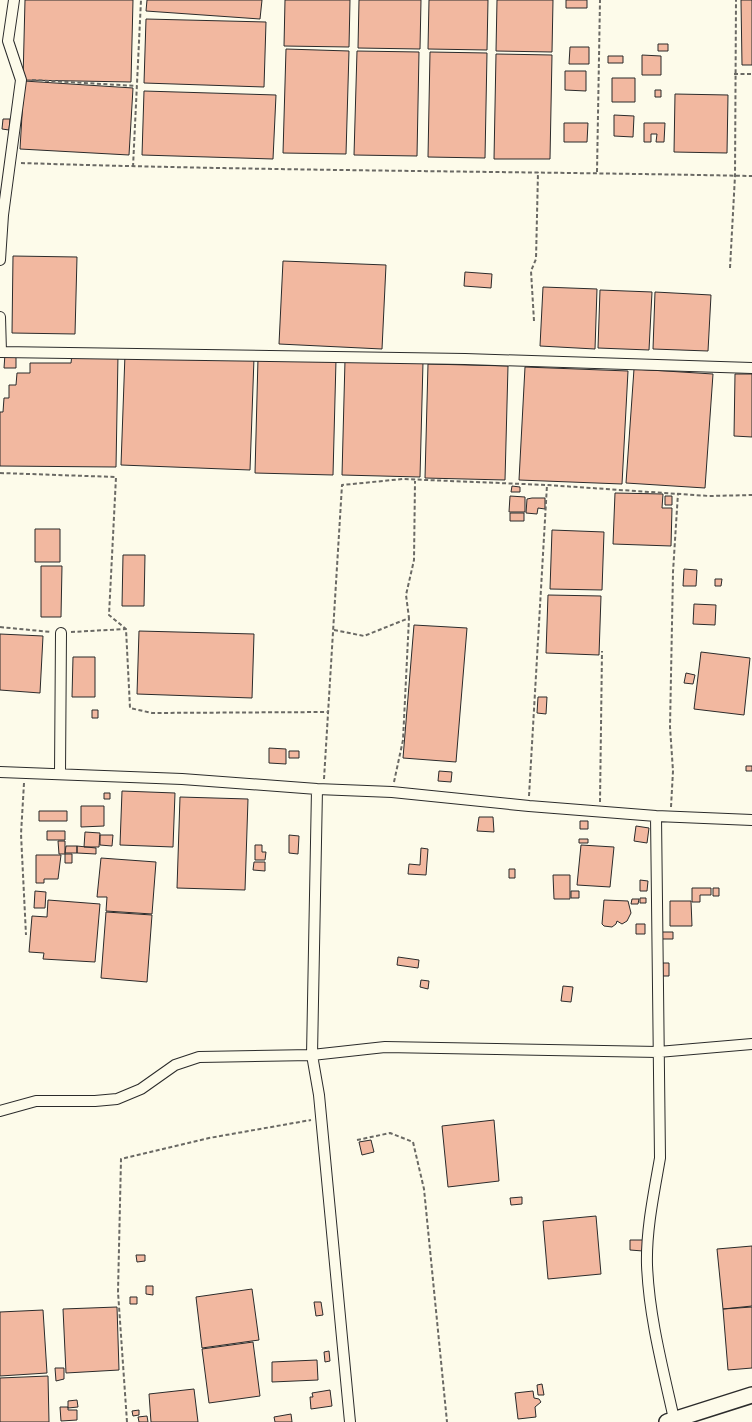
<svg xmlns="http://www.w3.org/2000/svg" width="752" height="1422" font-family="'Libre Baskerville',serif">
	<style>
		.building { fill: #f2b8a0; stroke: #2b2b2b }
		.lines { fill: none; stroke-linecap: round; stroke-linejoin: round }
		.street-casing { stroke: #2b2b2b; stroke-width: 12 }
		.secondary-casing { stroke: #2b2b2b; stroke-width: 18 }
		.path { stroke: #6a6964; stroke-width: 2; stroke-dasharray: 4 2.5; stroke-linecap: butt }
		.street { stroke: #fdfbea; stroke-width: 10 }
		.secondary { stroke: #fdfbea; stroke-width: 15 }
	</style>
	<rect width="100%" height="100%" fill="#fdfbea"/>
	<!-- building -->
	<path class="building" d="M25,0h108l-2,82 -108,-2z
		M147,0h115l-2,19 -114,-8z
		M285,0h65l-1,47 -65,-1z
		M359,0h62l-1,49 -62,-1z
		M429,0h59l-1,50 -59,-1z
		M497,0h56l-1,52 -56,-1z
		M566,0h21v8h-21z
		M741,0h11v65h-10z
		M146,19l120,3 -2,65 -120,-4z
		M658,44h10v7h-10z
		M570,47h19v17h-20z
		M286,49l63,2 -3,103 -63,-1z
		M357,51l62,1 -2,104 -63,-1z
		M430,52l57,1 -2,105 -57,-1z
		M496,54l56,1 -2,104h-56z
		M642,55l19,1v19h-19z
		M608,56h15v7h-15z
		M565,71h21v20l-21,-1z
		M612,78h23v24h-23z
		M24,81l109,7 -4,67 -109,-6z
		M655,90h6v7h-6z
		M144,91l132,4 -3,64 -131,-4z
		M675,94l53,1 -1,58 -53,-1z
		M614,115l20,1 -1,21 -19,-1z
		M3,119h7l-1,11 -7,-1z
		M564,123h24l-1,19h-23z
		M644,123h21l-1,19h-8l1,-8h-6v8h-7z
		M13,256l64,1 -2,77 -63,-1z
		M283,261l103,4 -4,84 -103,-5z
		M465,272l27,2 -1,14 -27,-2z
		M543,287l54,2 -2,60 -55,-3z
		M600,290l52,2 -3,58 -51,-2z
		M655,292l56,3 -3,56 -55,-2z
		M5,354l11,1v13h-12z
		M72,354l46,1 -2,112 -116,-1v-54h3l1,-14h5v-13h7l1,-12h13v-10h41z
		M125,354l129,4 -4,112 -129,-5z
		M258,358l78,2 -3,115 -78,-2z
		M345,360l78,2 -3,115 -78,-2z
		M428,364l80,2 -3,114 -80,-2z
		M525,367l103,4 -6,113 -103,-4z
		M634,369l79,5 -8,114 -79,-5z
		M735,374h17v63l-18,-1z
		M512,486l8,1v5h-9z
		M615,493l48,1 -1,14h10l-1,38 -58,-2z
		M510,496l15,1v15h-16z
		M665,496h7v9h-7z
		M532,498h13v11l-7,-1 -1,6 -11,-1 1,-14z
		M510,513h14v8h-14z
		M35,529h25v33h-25z
		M552,530l52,2 -2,58 -52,-1z
		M123,555h22l-1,51h-22z
		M41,566h21l-1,51h-20z
		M684,569l13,1 -1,16h-13z
		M715,579h7l-1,7h-6z
		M548,595l53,1 -2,59 -53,-2z
		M694,604l22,1 -1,20 -22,-1z
		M414,625l53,3 -11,134 -53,-4z
		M139,631l115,3 -2,64 -115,-4z
		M0,634l43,2 -3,57 -40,-3z
		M701,652l49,6 -6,57 -50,-6z
		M73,657h22v40h-23z
		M686,673l9,2 -2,9 -9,-1z
		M538,697h9l-1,17 -9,-1z
		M92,710h6v8h-6z
		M269,748l17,1v15l-17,-1z
		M289,751h10v7h-10z
		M746,766h6v5h-6z
		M439,771l13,1 -1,10 -13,-1z
		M122,791l53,2 -2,54 -53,-2z
		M104,793h6v6h-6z
		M180,797l68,2 -3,91 -68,-2z
		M81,806h23v20l-23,1z
		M39,811h28v10h-28z
		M479,817h14l1,15 -17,-1z
		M580,821h8v8h-8z
		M636,826l13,2 -2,15 -13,-2z
		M47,831h18v9h-18z
		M85,832l15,1 -1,14h-15z
		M100,835h13l-1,11 -12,-1z
		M289,835l10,1 -1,18 -9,-1z
		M579,839h9v4h-9z
		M58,841h7v13h-6z
		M255,845h7v7h4l-1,8h-10z
		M581,845l33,2 -4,40 -33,-2z
		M66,846h11v7h-12z
		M77,846l19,2v6l-19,-1z
		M421,848l7,1 -2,26 -18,-1 1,-10 11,1z
		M65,854h7v9h-7z
		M36,855h25l-3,24h-14v4h-8z
		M101,858l55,4 -4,52 -46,-3 1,-14h-10z
		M254,862h11v9l-12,-1z
		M509,869h6v9h-6z
		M553,875h17v24h-16z
		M640,880l8,1 -1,10h-7z
		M692,888h19v7h-11v7h-8z
		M713,888h6v8h-6z
		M35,891l11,1 -1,16h-11z
		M571,891h8v7h-8z
		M640,898h6v5h-6z
		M632,899h7l-1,5h-7z
		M48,900l52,4 -5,58 -52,-3 1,-6 -15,-1 3,-36 15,1z
		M604,900l24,1 3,12 -4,8 -5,3 -5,-3 -1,3 -4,3 -8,-1 -2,-2z
		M670,901h21l1,25h-22z
		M106,912l46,3 -5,67 -46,-4z
		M636,924h9v10h-9z
		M658,932h15v7h-15z
		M398,957l21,3 -1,8 -21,-3z
		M661,963h8v13h-8z
		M421,980l8,1 -1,8 -8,-2z
		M563,986l10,1 -2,15 -10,-1z
		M494,1120l5,61 -51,6 -6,-61z
		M371,1140l3,12 -12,3 -3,-13z
		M522,1197v7l-11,1 -1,-7z
		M596,1216l5,58 -53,5 -5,-58z
		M630,1240h13v11l-13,-1z
		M752,1246v60l-29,3 -6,-60z
		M136,1255h9v6l-8,1z
		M146,1286h7v9l-7,-1z
		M252,1289l7,51 -57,8 -6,-51z
		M130,1297h7v7h-7z
		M314,1302h7l2,13 -7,1z
		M117,1307l2,63 -53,3 -3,-64z
		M752,1307v61l-24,2 -5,-61z
		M43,1310l4,63 -47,3v-64z
		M253,1342l7,54 -51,7 -7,-54z
		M329,1351l1,10 -5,1 -1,-10z
		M317,1360l1,20 -46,2v-20z
		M55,1368h9v11l-8,2z
		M48,1376l1,46h-49v-44z
		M542,1384l2,11h-6l-1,-10z
		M194,1389l4,33h-47l-2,-28z
		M330,1390l2,16 -21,3 -1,-12h3l-1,-4z
		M533,1391l1,7 5,1 2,3 -6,5 1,10 -18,2 -3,-26z
		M77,1400l1,7 -10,1v-7z
		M60,1407h8v3h9v10l-16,1z
		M139,1410v5l-6,1 -1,-5z
		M291,1414l1,8h-17l-1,-5z
		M147,1416l1,6h-9l-1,-5z"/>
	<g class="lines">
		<!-- street casing -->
		<g class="street-casing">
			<path id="street" d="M0,260l3,-45 18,-135 -13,-39 6,-41
				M0,317l1,35 464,7 287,9
				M0,772l182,7 135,10 75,3 137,14 127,10 96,4
				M60,774l1,-141
				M317,789l-5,266 7,40 31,327
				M656,816l4,342c-6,35 -14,72 -13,107 2,52 16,104 27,154
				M0,1111l36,-10h59l22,-2 24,-10 34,-24 24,-8 113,-2 73,-8 273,5 94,-8"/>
		</g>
		<!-- secondary casing -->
		<g class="secondary-casing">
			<path id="secondary" d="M667,1422l85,-27"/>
		</g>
		<!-- path -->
		<path class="path" d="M734,74h18
			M32,80l105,6
			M21,163c244,8 488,8 731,13
			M133,167l8,-167
			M597,172l3,-172
			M730,268l5,-92 1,-176
			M534,321l-3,-50 5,-12 2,-87
			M0,473l116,4 -7,138 17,14 4,79 22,5 175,-1
			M0,627l51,5
			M334,630l30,6 45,-18 -3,-23 8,-35 1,-79
			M71,632l55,-3
			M324,779l18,-294 61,-6 144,6 162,11 43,-1
			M394,782l9,-42 6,-122
			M24,783l-3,51 5,101
			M529,796l18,-311
			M600,802l2,-151
			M671,807l2,-36 -3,-44 3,-155 5,-79
			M357,1140l33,-7 23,9 11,47 23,233
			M127,1422l-9,-130 3,-133 88,-21 102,-18"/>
		<!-- street -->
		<use href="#street" class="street"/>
		<!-- secondary -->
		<use href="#secondary" class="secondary"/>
	</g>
</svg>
